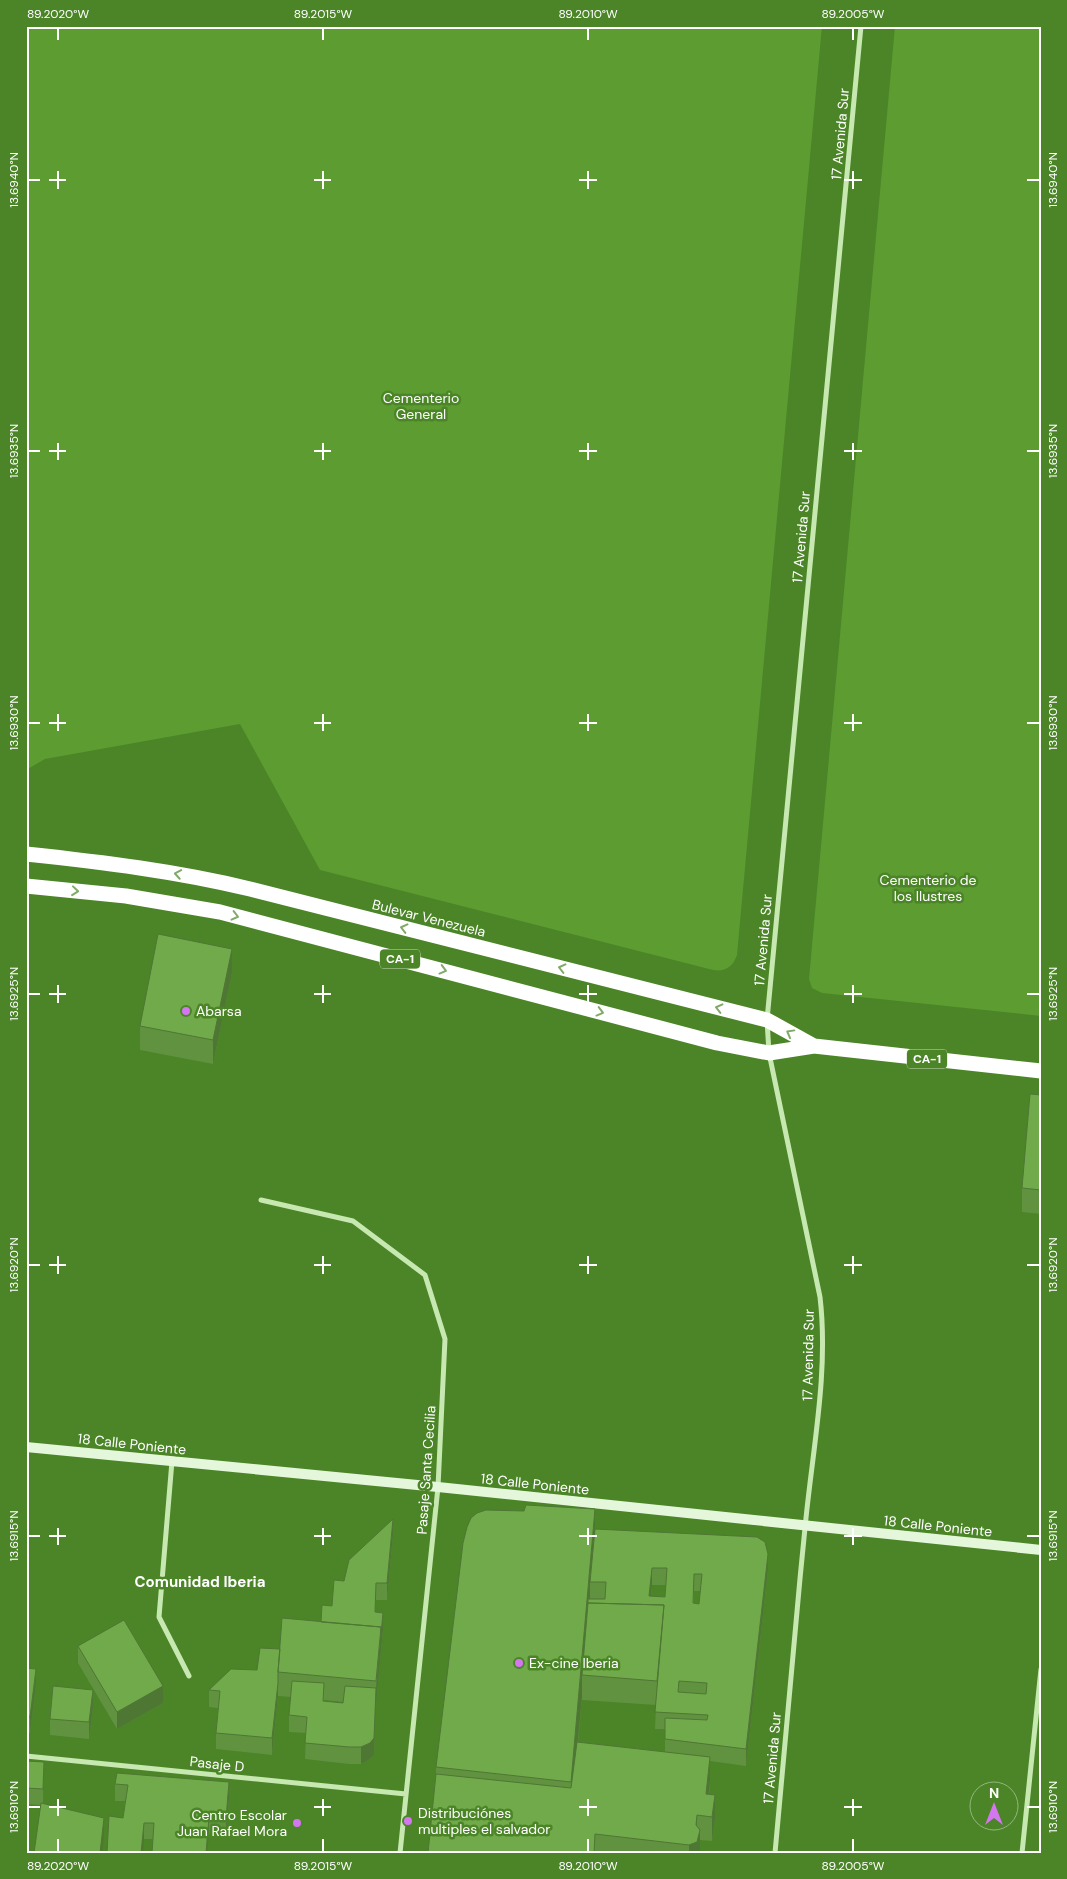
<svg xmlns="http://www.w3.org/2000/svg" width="1067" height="1879" font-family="'DM Sans',sans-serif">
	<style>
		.green { fill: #5c9c31 }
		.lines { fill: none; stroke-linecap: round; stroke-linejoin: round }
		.street { stroke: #c7e8b1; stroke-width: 5 }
		.secondary { stroke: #e5f7db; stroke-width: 10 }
		.highway { stroke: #fff; stroke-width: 15 }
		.wall { fill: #619240; fill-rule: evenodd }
		.shaded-wall { fill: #4f7734 }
		.building { fill: #71aa4b; stroke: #4f7734; fill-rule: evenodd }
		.oneway { stroke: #81aa68 }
		.ticks { fill: none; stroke: #fff; stroke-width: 2 }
		.poi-dot { fill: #d376f0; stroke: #4b8527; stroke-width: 2 }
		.labels { text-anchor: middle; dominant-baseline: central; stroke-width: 5; stroke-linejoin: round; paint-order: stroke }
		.shield { fill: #4b8527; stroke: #c9dabe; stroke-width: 1 }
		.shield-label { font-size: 12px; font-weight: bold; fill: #fff }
		.street-label { font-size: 14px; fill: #fff; stroke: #4b8527 }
		.park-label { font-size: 14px; fill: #fff; stroke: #4b8527 }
		.poi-label { font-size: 14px; fill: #fff; stroke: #4b8527; text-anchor: start }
		.neighbourhood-label { font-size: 15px; font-weight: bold; fill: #fff; stroke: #4b8527 }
		.neatline { fill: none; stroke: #fff; stroke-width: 2 }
		.ticks-label { font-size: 12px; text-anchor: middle; fill: #fff }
	</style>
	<rect width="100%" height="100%" fill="#4b8527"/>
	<!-- green -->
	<path class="green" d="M26,26h796l-85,929c-4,12 -12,17 -24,15l-393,-100 -80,-146 -195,35 -19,11z
		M895,26h146v990l-219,-23 -10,-5 -3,-9z"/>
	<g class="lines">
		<!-- street -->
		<path class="street" d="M261,1200l92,21 72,54 20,64 -7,148 -38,366
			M172,1461l-13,156 30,59
			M26,1756l380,38
			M775,1853c10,-109 19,-217 30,-325 7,-76 24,-155 15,-231l-51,-244 -2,-33 94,-994
			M1022,1853l19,-184"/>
		<!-- secondary -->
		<path class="secondary" d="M26,1447l412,40 603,63"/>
		<!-- highway -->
		<path class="highway" d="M26,854c75,8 150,17 224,35l517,131 47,26 227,25
			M26,886l100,10 94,16 497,131 52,10 45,-7"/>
	</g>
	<!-- wall -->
	<path class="wall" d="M232,973l-19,91 -73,-14v-24z
		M1041,1095v119l-19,-2v-24z
		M524,1511l71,18 173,41 -22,196 -36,-5v20l-1,13 6,25 -3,22 -12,-1v13h-272l8,-79v-7zM652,1585h14l-1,12 -14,-1zM694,1591h6l-1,13 -5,-1zM582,1697v3l74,5 -1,24h10v23l-87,-10z
		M393,1536l-6,64h-11v12l7,18 -7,75 -2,50 -4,4 -9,5h-12l-44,-5 1,-26 -17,-1v-17l2,-18 -13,-1 -6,59 -56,-6v-16l2,-25 -9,-1v-17l48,-20 23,-21 41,-27 11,-16 12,-25zM324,1700l20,2 -1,1 -19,-2z
		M78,1646l85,57 -46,26 -39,-66z
		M26,1668l10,17 -6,48h-4z
		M93,1707l-4,32 -39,-4v-16z
		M26,1761l18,17 -1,26 61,31 -63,-30 -15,-1z
		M117,1773l112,26 -3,37 -17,-2 -56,5h-9l-21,-21 2,-17h-10v-17z"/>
	<!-- shaded-wall -->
	<path class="shaded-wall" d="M232,949v24l-19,91v-24z
		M595,1509v31l-5,42v17l-1,12 -7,64v22l-11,115v-30z
		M393,1519v17l-6,64v-17z
		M768,1554v16l-22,196v-17z
		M652,1568v17l-3,28v-17z
		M376,1583v17l-1,29v-17z
		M664,1605l-7,100v-24z
		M383,1613v17l-7,75 -2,50 -4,4 -9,5v-17l15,-59 5,-61z
		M36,1669v16l-6,48v-16z
		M278,1683v13l-6,59v-17z
		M163,1686v17l-46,26v-17z
		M93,1690v17l-4,32v-17z
		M710,1757v24l-4,37v-24z
		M44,1762v16l-1,27v-16z
		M229,1782v17l-3,37v-17z
		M715,1795v24l-3,22v-24z
		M697,1815v24l3,-9v23h-11v-8l7,-20z
		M209,1817v17l-2,19h-1z
		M104,1818v17l-2,18h-2z
		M144,1823v16l-1,14h-2z"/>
	<!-- building -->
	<path class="building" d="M158,934l74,15 -19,91 -73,-14z
		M1030,1094l11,1v95l-19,-2z
		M526,1505l69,4 -24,273 -135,-15 27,-224 4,-16 4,-9 6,-5 9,-3 38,1z
		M393,1519l-6,64h-11l-1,29 8,1 -2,21v-7l-60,-5 1,-17 10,1 2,-26 10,1 5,-21z
		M595,1529l162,8 8,5 3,12 -22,195 -81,-10v-21l42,2 1,-5 -53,-3 9,-107 -76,-2v-4h17l1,-17h-16zM652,1568h15l-2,29 -16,-1zM694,1574h8l-3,30 -6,-1zM679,1681l28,2 -1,11 -28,-2z
		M588,1603l76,2 -7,76 -75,-6z
		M282,1618l99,9 -5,54 -98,-9z
		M124,1620l39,66 -46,26 -39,-66z
		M260,1648l20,1 -2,23v11l-6,55 -56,-5 4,-42 -11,-1 22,-21 26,1z
		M26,1668l10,1 -6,48 -4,-1z
		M292,1681l32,2 -1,18 20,2 2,-17 31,2 -2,50 -4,5 -9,4h-12l-44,-4 2,-26 -18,-2z
		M53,1686l40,4 -4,32 -39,-3z
		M577,1742l133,15 -4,37 9,1 -3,22 -15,-2 -1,10 4,5 -3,12 -8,3 -94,-11 -1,19h-166l8,-79 135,14z
		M26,1761l18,1 -1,27 -17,-1z
		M117,1773l112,9 -3,37 -17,-2 -3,36h-54l2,-30h-10l-3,30h-34l2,-37 14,2 5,-33 -13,-1z
		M41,1803l63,15 -4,35h-66z"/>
	<!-- one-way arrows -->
	<defs><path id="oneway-chevron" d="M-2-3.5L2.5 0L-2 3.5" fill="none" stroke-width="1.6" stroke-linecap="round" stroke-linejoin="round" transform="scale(1.25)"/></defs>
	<g class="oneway">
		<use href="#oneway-chevron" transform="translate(178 874) rotate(-170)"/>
		<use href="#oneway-chevron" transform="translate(75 891) rotate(6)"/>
		<use href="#oneway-chevron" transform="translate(235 916) rotate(14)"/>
		<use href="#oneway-chevron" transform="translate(404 928) rotate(-166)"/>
		<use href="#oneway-chevron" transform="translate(562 968) rotate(-166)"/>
		<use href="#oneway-chevron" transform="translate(443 970) rotate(15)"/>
		<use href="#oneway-chevron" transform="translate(719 1008) rotate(-166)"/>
		<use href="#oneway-chevron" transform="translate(600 1012) rotate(15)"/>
		<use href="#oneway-chevron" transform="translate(790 1033) rotate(-151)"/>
	</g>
	<!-- ticks -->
	<path class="ticks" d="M58,28v12M323,28v12M588,28v12M853,28v12M58,171v18M323,171v18M588,171v18M853,171v18M28,180h12M49,180h17M314,180h17M579,180h18M844,180h18M1027,180h13M58,443v17M323,443v17M588,443v17M853,443v17M28,451h12M49,451h17M314,451h17M579,451h18M844,451h18M1027,451h13M58,714v17M323,714v17M588,714v17M853,714v17M28,723h12M49,723h17M314,723h17M579,723h18M844,723h18M1027,723h13M58,985v18M323,985v18M588,985v18M853,985v18M28,994h12M49,994h17M314,994h17M579,994h18M844,994h18M1027,994h13M58,1256v18M323,1256v18M588,1256v18M853,1256v18M28,1265h12M49,1265h17M314,1265h17M579,1265h18M844,1265h18M1027,1265h13M58,1528v17M323,1528v17M588,1528v17M853,1528v17M28,1536h12M49,1536h17M314,1536h17M579,1536h18M844,1536h18M1027,1536h13M58,1799v17M323,1799v17M588,1799v17M853,1799v17M28,1807h12M49,1807h17M314,1807h17M579,1807h18M844,1807h18M1027,1807h13M58,1839v13M323,1839v13M588,1839v13M853,1839v13"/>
	<!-- markers -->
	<g class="poi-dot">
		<circle cx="186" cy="1011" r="5"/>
		<circle cx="519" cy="1663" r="5"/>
		<circle cx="408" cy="1821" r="5"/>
		<circle cx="297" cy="1823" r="5"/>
	</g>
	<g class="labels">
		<!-- shield labels -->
		<g class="shield">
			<rect x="380" y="949.5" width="40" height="19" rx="4"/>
			<rect x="907" y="1049.5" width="40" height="19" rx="4"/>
		</g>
		<g class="shield-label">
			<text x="400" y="959">CA-1</text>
			<text x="927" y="1059">CA-1</text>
		</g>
		<!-- street labels -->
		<g class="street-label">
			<text transform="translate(840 134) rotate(-85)">17 Avenida Sur</text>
			<text transform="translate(801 537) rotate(-85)">17 Avenida Sur</text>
			<text transform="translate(429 918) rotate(14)">Bulevar Venezuela</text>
			<text transform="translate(763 940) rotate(-85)">17 Avenida Sur</text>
			<text transform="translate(808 1355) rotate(-89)">17 Avenida Sur</text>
			<text transform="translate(132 1444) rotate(6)">18 Calle Poniente</text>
			<text transform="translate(426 1470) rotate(-86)">Pasaje Santa Cecilia</text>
			<text transform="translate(535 1484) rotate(6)">18 Calle Poniente</text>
			<text transform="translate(938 1526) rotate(6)">18 Calle Poniente</text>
			<text transform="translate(772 1758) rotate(-85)">17 Avenida Sur</text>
			<text transform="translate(217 1764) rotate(6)">Pasaje D</text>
		</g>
		<!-- park labels -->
		<g class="park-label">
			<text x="421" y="398">Cementerio<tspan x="421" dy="16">General</tspan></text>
			<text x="928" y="880">Cementerio de<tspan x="928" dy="16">los Ilustres</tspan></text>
		</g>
		<!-- poi labels -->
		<g class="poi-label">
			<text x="196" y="1011">Abarsa</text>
			<text x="529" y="1663">Ex-cine Iberia</text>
			<text x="418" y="1813">Distribuciónes<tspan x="418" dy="16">multiples el salvador</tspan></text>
			<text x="287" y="1815" text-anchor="end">Centro Escolar<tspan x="287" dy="16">Juan Rafael Mora</tspan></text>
		</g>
		<!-- neighbourhood labels -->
		<g class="neighbourhood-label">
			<text x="200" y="1582">Comunidad Iberia</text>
		</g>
	</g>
	<!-- border -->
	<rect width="1067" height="1879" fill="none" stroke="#4b8527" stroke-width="55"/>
	<!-- north arrow -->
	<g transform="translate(994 1806)"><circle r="24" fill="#4b8527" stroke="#93b67d"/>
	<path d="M0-4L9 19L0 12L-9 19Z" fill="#d376f0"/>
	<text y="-8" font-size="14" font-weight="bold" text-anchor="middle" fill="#ffffff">N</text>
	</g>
	<rect x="28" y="28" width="1012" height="1824" class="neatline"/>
	<g class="ticks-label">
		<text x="58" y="18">89.2020°W</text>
		<text x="323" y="18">89.2015°W</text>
		<text x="588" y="18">89.2010°W</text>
		<text x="853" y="18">89.2005°W</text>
		<text transform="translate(14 180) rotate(-90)" y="4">13.6940°N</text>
		<text transform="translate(1053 180) rotate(-90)" y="4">13.6940°N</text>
		<text transform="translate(14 451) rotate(-90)" y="4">13.6935°N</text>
		<text transform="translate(1053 451) rotate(-90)" y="4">13.6935°N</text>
		<text transform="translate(14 723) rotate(-90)" y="4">13.6930°N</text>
		<text transform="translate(1053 723) rotate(-90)" y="4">13.6930°N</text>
		<text transform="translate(14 994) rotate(-90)" y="4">13.6925°N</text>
		<text transform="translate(1053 994) rotate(-90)" y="4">13.6925°N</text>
		<text transform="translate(14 1265) rotate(-90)" y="4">13.6920°N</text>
		<text transform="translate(1053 1265) rotate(-90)" y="4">13.6920°N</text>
		<text transform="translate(14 1536) rotate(-90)" y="4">13.6915°N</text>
		<text transform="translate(1053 1536) rotate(-90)" y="4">13.6915°N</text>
		<text transform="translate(14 1807) rotate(-90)" y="4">13.6910°N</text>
		<text transform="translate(1053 1807) rotate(-90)" y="4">13.6910°N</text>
		<text x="58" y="1870">89.2020°W</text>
		<text x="323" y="1870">89.2015°W</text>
		<text x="588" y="1870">89.2010°W</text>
		<text x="853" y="1870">89.2005°W</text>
	</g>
</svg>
